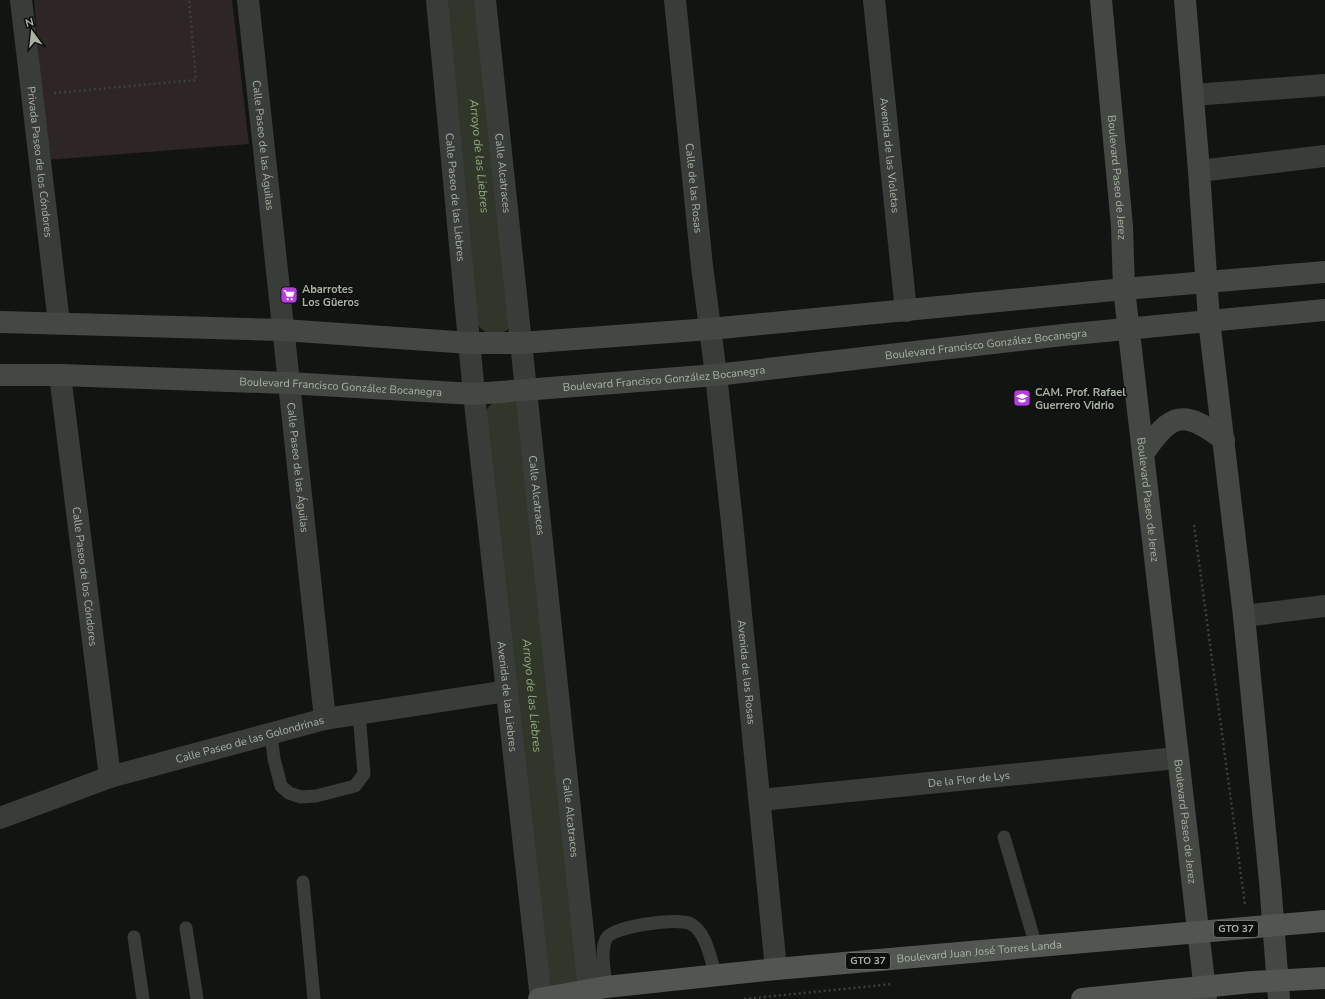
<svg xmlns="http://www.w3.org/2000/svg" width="1325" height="999" font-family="'Nunito Sans',sans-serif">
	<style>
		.green { fill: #2d2625 }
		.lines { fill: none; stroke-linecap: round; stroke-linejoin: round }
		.river { stroke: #30362a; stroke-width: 42 }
		.path { stroke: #3d413c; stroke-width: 2.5; stroke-dasharray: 2 3; stroke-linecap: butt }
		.service { stroke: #393d39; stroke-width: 13 }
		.minor { stroke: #393d39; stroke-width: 22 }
		.secondary { stroke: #434842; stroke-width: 22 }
		.primary { stroke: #515750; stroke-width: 22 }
		.labels { text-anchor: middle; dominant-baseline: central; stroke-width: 3.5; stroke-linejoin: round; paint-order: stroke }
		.shield { fill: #0d0f0d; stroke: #7a8277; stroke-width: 1 }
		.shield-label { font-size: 10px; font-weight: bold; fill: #a8b3a5 }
		.street-label { font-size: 11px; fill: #a8b3a5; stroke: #0d0f0d }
		.poi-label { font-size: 11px; font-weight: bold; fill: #a8b3a5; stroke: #0d0f0d; text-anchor: start }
		.water-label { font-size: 12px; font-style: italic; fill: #93ac7e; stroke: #0d0f0d }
	</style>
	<rect width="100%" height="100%" fill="#121412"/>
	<!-- green -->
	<path class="green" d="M34,0h198l17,144 -202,16z"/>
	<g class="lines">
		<!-- river -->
		<g class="river">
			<path id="s1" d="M464,0l31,313"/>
			<path id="s2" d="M505,420l54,551"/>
		</g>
		<!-- path -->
		<path class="path" d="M54,93l142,-13 -7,-80
			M1194,525l51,380
			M744,999l148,-15"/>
		<!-- service -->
		<path class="service" d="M271,735l3,24 7,27 8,7 12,4 15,-1 39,-10 9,-12 -5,-61
			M1004,837l32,109
			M303,882l11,117
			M186,928l11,71
			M134,937l9,62
			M606,987c-1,-14 -6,-35 0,-48 6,-13 73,-22 85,-15 16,9 19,35 25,51"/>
		<!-- minor -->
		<g class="minor">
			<path id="s3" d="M21,0l38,323"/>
			<path id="s4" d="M248,0l77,719"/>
			<path id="s5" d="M437,0l37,394 67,605"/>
			<path id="s6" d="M485,0l104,990"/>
			<path id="s7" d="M675,0l27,266 14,109 16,147 44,447"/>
			<path id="s8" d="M874,0l32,311"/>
			<path d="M1193,95l132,-10"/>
			<path d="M1199,171l126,-15"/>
			<path id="s9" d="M60,375l50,402"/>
			<path d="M1244,616l81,-10"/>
			<path id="s10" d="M761,800l416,-42"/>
			<path id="s11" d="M0,818l110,-41 215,-58 182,-28"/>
		</g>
		<!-- secondary -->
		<g class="secondary">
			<path id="s12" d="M1101,0l21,226 2,63 82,710"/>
			<path d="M1185,0l14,171 10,149 35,296 26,266 9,117"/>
			<path d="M0,322l283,8 187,13h51l189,-14 414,-40 201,-17"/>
			<path id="s13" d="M0,375h60l228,8 186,11 242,-19 347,-40 262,-25"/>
			<path d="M1143,454c28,-42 41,-45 81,-14"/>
		</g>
		<!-- primary -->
		<g class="primary">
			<path id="s14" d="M539,999l67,-12 170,-18 549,-48"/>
			<path d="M1082,999l170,-17 73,-4"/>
		</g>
	</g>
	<!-- icons -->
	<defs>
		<g id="supermarket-square" transform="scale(0.9)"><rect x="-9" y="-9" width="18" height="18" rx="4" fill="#b73de1" stroke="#0d0f0d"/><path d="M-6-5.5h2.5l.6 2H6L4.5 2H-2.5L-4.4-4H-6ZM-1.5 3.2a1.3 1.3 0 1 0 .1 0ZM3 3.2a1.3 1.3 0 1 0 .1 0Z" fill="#fff"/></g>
		<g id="school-square" transform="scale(0.9)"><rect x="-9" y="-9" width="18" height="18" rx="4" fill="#b73de1" stroke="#0d0f0d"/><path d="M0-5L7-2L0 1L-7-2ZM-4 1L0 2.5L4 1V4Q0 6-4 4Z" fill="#fff"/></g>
	</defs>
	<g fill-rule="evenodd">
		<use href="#supermarket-square" x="289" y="295"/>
		<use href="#school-square" x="1022" y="398"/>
	</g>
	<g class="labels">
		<!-- shield labels -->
		<g class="shield">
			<rect x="1214" y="921" width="44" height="16" rx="3"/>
			<rect x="846" y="953" width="44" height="16" rx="3"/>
		</g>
		<g class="shield-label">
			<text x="1236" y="929">GTO 37</text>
			<text x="868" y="961">GTO 37</text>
		</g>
		<!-- street labels -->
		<g class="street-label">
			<text stroke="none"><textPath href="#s4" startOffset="146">Calle Paseo de las Águilas</textPath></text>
			<text stroke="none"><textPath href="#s8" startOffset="156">Avenida de las Violetas</textPath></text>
			<text stroke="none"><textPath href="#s3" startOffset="163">Privada Paseo de los Cóndores</textPath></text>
			<text stroke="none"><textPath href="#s6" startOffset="174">Calle Alcatraces</textPath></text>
			<text stroke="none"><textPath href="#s12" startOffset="178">Boulevard Paseo de Jerez</textPath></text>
			<text stroke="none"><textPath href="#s7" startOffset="189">Calle de las Rosas</textPath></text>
			<text stroke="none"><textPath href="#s5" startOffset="198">Calle Paseo de las Liebres</textPath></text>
			<text stroke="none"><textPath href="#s13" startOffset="989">Boulevard Francisco González Bocanegra</textPath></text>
			<text stroke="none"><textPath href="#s13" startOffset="665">Boulevard Francisco González Bocanegra</textPath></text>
			<text stroke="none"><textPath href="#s13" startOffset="341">Boulevard Francisco González Bocanegra</textPath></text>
			<text stroke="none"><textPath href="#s4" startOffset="470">Calle Paseo de las Águilas</textPath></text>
			<text stroke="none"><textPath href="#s6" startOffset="498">Calle Alcatraces</textPath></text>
			<text stroke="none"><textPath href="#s12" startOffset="502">Boulevard Paseo de Jerez</textPath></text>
			<text stroke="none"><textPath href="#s9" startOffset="203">Calle Paseo de los Cóndores</textPath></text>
			<text stroke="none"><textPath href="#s7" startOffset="676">Avenida de las Rosas</textPath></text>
			<text stroke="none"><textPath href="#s5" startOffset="700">Avenida de las Liebres</textPath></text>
			<text stroke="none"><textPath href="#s11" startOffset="262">Calle Paseo de las Golondrinas</textPath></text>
			<text stroke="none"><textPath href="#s10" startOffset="209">De la Flor de Lys</textPath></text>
			<text stroke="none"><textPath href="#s6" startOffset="822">Calle Alcatraces</textPath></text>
			<text stroke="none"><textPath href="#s12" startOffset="826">Boulevard Paseo de Jerez</textPath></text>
			<text stroke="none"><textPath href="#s14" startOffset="443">Boulevard Juan José Torres Landa</textPath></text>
		</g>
		<!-- poi labels -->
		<g class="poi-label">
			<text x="302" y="289">Abarrotes<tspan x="302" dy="13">Los Güeros</tspan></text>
			<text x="1035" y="392">CAM. Prof. Rafael<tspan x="1035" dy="13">Guerrero Vidrio</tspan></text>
		</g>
		<!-- water labels -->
		<g class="water-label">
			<text stroke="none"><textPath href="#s1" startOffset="157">Arroyo de las Liebres</textPath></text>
			<text stroke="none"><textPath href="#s2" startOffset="277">Arroyo de las Liebres</textPath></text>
		</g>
	</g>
	<!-- north arrow -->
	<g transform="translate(32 32) rotate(345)" stroke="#0d0f0d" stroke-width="3" paint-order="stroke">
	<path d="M0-3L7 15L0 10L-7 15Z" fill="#a8b3a5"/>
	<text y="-6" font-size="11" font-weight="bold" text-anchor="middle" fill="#a8b3a5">N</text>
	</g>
</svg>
